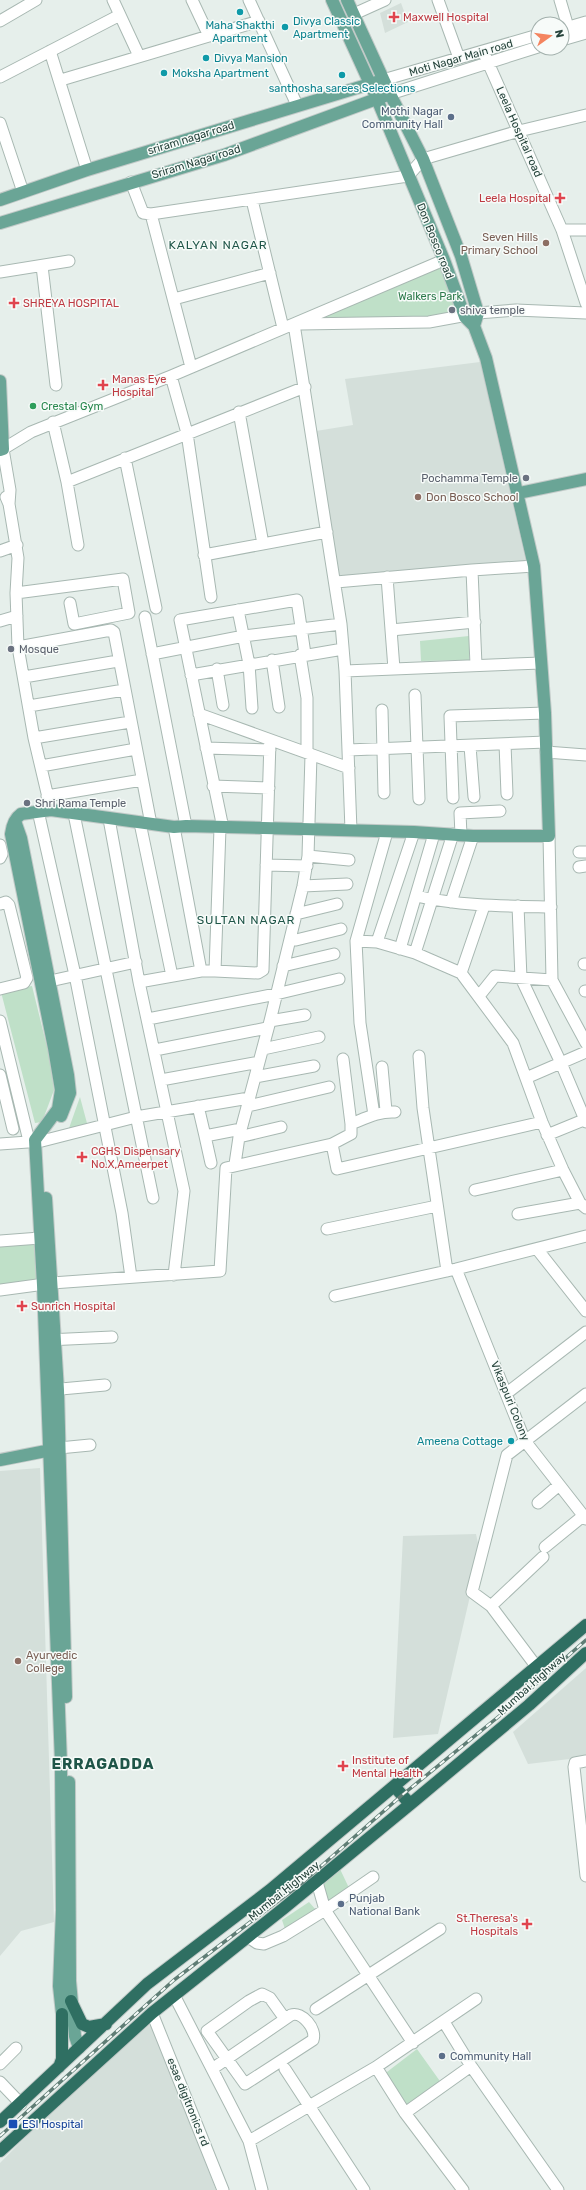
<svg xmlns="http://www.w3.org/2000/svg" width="586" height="2190" font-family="Rubik,sans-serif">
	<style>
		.built { fill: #d4dfda }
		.green { fill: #bfe0c8 }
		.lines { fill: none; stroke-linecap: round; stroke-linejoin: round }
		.minor-casing { stroke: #a8b8b2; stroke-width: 13 }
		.major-casing { stroke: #c2cac8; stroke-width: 14 }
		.highway-casing { stroke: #c2cac8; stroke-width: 14 }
		.minor { stroke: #fff; stroke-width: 11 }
		.major { stroke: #6aa596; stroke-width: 12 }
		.highway { stroke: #2f6f62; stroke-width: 12 }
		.rail-casing { stroke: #5f7d75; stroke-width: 3.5 }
		.rail { stroke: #f7fbf9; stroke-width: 2; stroke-dasharray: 6; stroke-linecap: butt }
		.culture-dot { fill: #0f9aa8; stroke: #f7fbf9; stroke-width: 1.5 }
		.health-dot { fill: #e0444e; stroke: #f7fbf9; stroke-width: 1.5 }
		.service-dot { fill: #5c6f8a; stroke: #f7fbf9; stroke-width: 1.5 }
		.education-dot { fill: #8d6e63; stroke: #f7fbf9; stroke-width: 1.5 }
		.worship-dot { fill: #6b7280; stroke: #f7fbf9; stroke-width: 1.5 }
		.leisure-dot { fill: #2e9e5b; stroke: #f7fbf9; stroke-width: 1.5 }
		.transit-dot { fill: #1a4fb4; stroke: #f7fbf9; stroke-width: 1.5 }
		.labels { text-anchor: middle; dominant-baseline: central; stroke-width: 3; stroke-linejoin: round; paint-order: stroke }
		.health-label { font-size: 11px; fill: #be3a42; stroke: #f7fbf9; text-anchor: start }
		.culture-label { font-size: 11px; fill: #0d838f; stroke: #f7fbf9; text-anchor: start }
		.street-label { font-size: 11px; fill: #24423a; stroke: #f7fbf9 }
		.service-label { font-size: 11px; fill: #4e5e75; stroke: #f7fbf9; text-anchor: start }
		.education-label { font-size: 11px; fill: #785e54; stroke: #f7fbf9; text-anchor: start }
		.park-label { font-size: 11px; fill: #2d7a4b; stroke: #f7fbf9 }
		.worship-label { font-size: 11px; fill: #5b616d; stroke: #f7fbf9; text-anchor: start }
		.leisure-label { font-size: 11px; fill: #27864d; stroke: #f7fbf9; text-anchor: start }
		.transit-label { font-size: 11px; fill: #164399; stroke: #f7fbf9; text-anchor: start }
		.neighbourhood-label { font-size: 12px; letter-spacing: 1px; fill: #1f5548; stroke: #f7fbf9 }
		.district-label { font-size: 15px; font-weight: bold; letter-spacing: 1px; fill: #1f5548; stroke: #f7fbf9 }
	</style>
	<rect width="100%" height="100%" fill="#e6efeb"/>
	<!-- built -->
	<path class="built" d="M401,3l7,19 -23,11 -5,-20z
		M480,362l46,201 -188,15 -22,-147 37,-6 -8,-46z
		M40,1468l14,454 -33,9 -21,25v-485z
		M476,1534l4,19 -42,181 -45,4 10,-202z
		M586,1668v89l-58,7 -15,-32z
		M152,2023l64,167h-216v-27l72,-73z"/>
	<!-- green -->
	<path class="green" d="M442,267l17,46 -34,5 -109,2z
		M469,636v24l-48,1 -1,-20z
		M32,986l16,65 6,39 -12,32 -7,1 -34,-131z
		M80,1097l8,30 -20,4z
		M37,1239l1,45 -38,5v-46z
		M340,1869l9,19 -22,15 -7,-20z
		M309,1902l7,8 -30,22 -4,-12z
		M417,2049l25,35 -34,24 -25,-33z"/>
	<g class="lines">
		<!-- minor casing -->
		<g class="minor-casing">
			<path id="minor" d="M113,0l26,56
				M192,0l17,36
				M249,0l48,105
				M438,0l21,58
				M560,0l8,27
				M354,14l31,-14
				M0,21l36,-21
				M562,29l24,-7
				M562,40l24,-7
				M50,51l37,119
				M483,51l79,179 24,73
				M0,77l120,-62
				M61,80l198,-59
				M383,80l155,-45
				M390,94l148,-47
				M0,123l23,69
				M131,182l12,31 8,1
				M252,200l31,128
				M562,230h24
				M42,266l14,119
				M0,272l69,-11
				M174,299l96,-26
				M294,324l47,300 4,47 6,159
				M300,324l129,-2 49,-9 38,-3 70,3
				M191,367l-40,-153 257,-38 15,-17 96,-28 67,-16
				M171,376l16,57 24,164
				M239,412l24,132
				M53,422l14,60 11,63
				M125,458l31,150
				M67,482l238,-95
				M6,497l3,7 9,54 -2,35 2,54 16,91 17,72
				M9,504l1,-14 -7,-41 28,-17 140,-56 273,-116
				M0,551l17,-6
				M204,555l123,-23
				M472,570l4,95
				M387,577l7,92
				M336,582l136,-12 62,-4
				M16,593l107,-14 6,34 -55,11 -4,-21
				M238,610l11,54 3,44
				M145,617l41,209
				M0,621l17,-5
				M391,630l84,-8
				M18,647l93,-17 3,2 37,192
				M152,654l92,-18 97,-12
				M300,655l7,43v54
				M272,660l7,47
				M217,669l6,36
				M345,671l196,-8
				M191,675l152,-26
				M24,677l94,-16
				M415,695l4,104
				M29,706l95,-16
				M382,710l2,83
				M199,714l150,54
				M34,738l96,-16
				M505,744l2,50
				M470,746l4,51
				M206,748l64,2
				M348,750l198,-8
				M546,752l40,3
				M41,766l95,-17
				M213,786l56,2
				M47,796l95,-16
				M453,798l-3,-82 95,-3
				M38,811l37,164 47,238 9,64
				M74,814l79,384
				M109,819l30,163 45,209 -10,84
				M140,823l32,153
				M174,827l27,144
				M223,828l-43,-208 117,-20 8,54
				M461,835l-1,-22 40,-2
				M549,836l3,144 34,63
				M0,845l2,9 -2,4
				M579,852h7
				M308,856l3,-101
				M266,865l41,1
				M579,867l7,-1
				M303,886l44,-2
				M416,896c44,10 90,10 135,11
				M451,902l22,-66
				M0,904l6,-2 3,3 18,73 -3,5 -24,6
				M518,906l3,72 40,85 25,59
				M296,914l41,-10
				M290,940h6l45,-11
				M356,941l21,1 38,11 46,20 52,70 29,79 21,48 17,33 6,5
				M377,942l37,-110
				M400,949l34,-115
				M415,953l38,-119
				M584,964h2
				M283,966l51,-12
				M215,971l43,2 5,-3 7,-229
				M461,973l23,-67
				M139,982l62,-11h14l5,-143
				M41,983l95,-21
				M585,991h1
				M479,996l16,-20 57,4
				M148,1019l128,-25 63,-15
				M0,1021l29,120
				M270,1021l35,-6
				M263,1049l56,-12
				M155,1050l112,-22
				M419,1056l4,52 24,163
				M343,1059l8,65
				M382,1067l4,44
				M0,1075l13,54
				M255,1077l59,-11
				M526,1078l60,-26
				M161,1080l98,-18
				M198,1106l7,30 36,-7
				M248,1106l81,-19
				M374,1115l-14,-92 -4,-82 31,-109
				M547,1135l39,-16
				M205,1136l6,27
				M239,1137l42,-10
				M0,1144l42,-3 94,-24 113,-19
				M332,1144l5,25 205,-47
				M235,1164l4,-27 31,-116 33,-135 5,-30 41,4
				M475,1190l88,-20
				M518,1214l62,-11
				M327,1229l110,-23
				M0,1241l40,-3
				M537,1249l49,62
				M456,1269l69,172 61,78
				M0,1290l52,-7 168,-12 6,-103 106,-24 19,-10v-10c15,-6 28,-13 44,-12
				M335,1296l121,-27 130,-33
				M47,1340l65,-3
				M50,1390l55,-5
				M507,1393l79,-61
				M59,1448l31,-3
				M538,1503l21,-18
				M545,1547l38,-31
				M491,1606l-19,-14 35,-137 79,-61
				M536,1666l-45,-60 52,-49
				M586,1761l-11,2 -1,4 12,109
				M317,1882l8,28 88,133
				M248,1937l9,6 7,1 19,-8 42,-26 48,-33
				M174,1995l75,146 13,49
				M316,2009l124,-80
				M152,2013l71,177
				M444,2022l27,44 87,124
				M0,2064l16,-16
				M376,2067l29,46 58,77
				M212,2069l79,-54c11,-4 26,14 22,25l-68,44 -38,-53 42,-30 13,-7 8,4 15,21
				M285,2069l79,121
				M0,2082l21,22
				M405,2113l66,-47
				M249,2141l127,-74 100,-68"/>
		</g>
		<!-- major casing -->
		<g class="major-casing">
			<path id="major" d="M347,0l43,94 33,65 38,97 17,57 -4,13
				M0,200l87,-30 296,-90
				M0,223l224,-68 166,-61
				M0,381l3,68 -3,1
				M519,493l67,-14
				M15,821l6,17 47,237 2,18 -9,23
				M46,1198l12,192 8,307
				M0,1460l56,-11
				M69,1782l1,199 5,55 4,12
				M63,2023l-4,-37 3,-76 -1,-147 -18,-478 -8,-145 23,-31 3,-19 -7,-42 -43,-214c1,-8 3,-15 10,-20l30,-4 123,17 12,-1 228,6 59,4h76l-4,-123 -11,-147 -48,-208 -12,-32 -9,-9 -21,-57 -67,-161 -45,-99"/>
		</g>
		<!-- highway casing -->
		<g class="highway-casing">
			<path id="highway" d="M394,1786l16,18
				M71,2001l11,23 7,3 17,-3
				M59,2067l3,-8v-45
				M0,2122l147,-138 123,-94 316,-265
				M0,2151l152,-138 132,-105 130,-107 115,-96 57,-52"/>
		</g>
		<!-- minor -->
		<use href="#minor" class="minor"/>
		<!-- major -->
		<use href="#major" class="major"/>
		<!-- highway -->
		<use href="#highway" class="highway"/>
		<!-- rail casing -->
		<g class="rail-casing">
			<path id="rail" d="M0,2136l174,-156 129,-98 98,-86 102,-83 83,-73"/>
		</g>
		<!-- rail -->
		<use href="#rail" class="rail"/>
	</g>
	<!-- markers -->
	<g class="culture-dot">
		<circle cx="240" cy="12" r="4"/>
		<circle cx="285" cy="27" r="4"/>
		<circle cx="206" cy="58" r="4"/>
		<circle cx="164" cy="73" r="4"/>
		<circle cx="342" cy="75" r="4"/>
		<circle cx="511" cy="1441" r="4"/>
	</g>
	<g class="health-dot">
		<path d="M392 11h4v4h4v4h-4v4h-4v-4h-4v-4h4z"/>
		<path d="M558 192h4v4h4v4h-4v4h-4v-4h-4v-4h4z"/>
		<path d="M12 297h4v4h4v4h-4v4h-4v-4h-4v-4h4z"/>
		<path d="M101 379h4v4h4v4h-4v4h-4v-4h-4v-4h4z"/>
		<path d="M80 1151h4v4h4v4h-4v4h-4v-4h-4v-4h4z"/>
		<path d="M20 1300h4v4h4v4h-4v4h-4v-4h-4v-4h4z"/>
		<path d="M341 1760h4v4h4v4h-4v4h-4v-4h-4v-4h4z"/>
		<path d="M525 1918h4v4h4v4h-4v4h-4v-4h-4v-4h4z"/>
	</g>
	<g class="service-dot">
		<circle cx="451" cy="117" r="4"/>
		<circle cx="341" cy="1904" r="4"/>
		<circle cx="442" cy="2056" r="4"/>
	</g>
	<g class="education-dot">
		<circle cx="546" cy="243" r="4"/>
		<circle cx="418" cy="497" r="4"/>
		<circle cx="18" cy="1661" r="4"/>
	</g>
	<g class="worship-dot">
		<circle cx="452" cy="310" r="4"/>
		<circle cx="526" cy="478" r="4"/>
		<circle cx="11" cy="649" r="4"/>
		<circle cx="27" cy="803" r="4"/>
	</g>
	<circle class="leisure-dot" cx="33" cy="406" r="4"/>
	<rect class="transit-dot" x="8" y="2119" width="10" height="10" rx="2"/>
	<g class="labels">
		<!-- health labels -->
		<g class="health-label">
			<text x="403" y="17">Maxwell Hospital</text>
			<text x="551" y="198" text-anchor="end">Leela Hospital</text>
			<text x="23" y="303">SHREYA HOSPITAL</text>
			<text x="112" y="379">Manas Eye<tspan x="112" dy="13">Hospital</tspan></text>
			<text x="91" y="1151">CGHS Dispensary<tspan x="91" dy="13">No.X,Ameerpet</tspan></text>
			<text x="31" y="1306">Sunrich Hospital</text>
			<text x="352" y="1760">Institute of<tspan x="352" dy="13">Mental Health</tspan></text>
			<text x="518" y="1918" text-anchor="end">St.Theresa's<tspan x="518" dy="13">Hospitals</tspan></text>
		</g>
		<!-- culture labels -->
		<g class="culture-label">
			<text x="293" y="21">Divya Classic<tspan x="293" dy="13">Apartment</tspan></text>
			<text x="240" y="25" text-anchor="middle">Maha Shakthi<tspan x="240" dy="13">Apartment</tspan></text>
			<text x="214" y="58">Divya Mansion</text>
			<text x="172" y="73">Moksha Apartment</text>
			<text x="342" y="88" text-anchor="middle">santhosha sarees Selections</text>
			<text x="503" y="1441" text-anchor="end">Ameena Cottage</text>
		</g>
		<!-- street labels -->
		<g class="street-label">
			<text transform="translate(461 58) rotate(-16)">Moti Nagar Main road</text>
			<text transform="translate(519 132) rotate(66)">Leela Hospital road</text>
			<text transform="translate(191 138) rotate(-17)">sriram nagar road</text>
			<text transform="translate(196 162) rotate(-17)">Sriram Nagar road</text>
			<text transform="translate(435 241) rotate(68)">Don Bosco road</text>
			<text transform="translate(510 1401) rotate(68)">Vikaspuri Colony</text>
			<text transform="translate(532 1684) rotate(-42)">Mumbai Highway</text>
			<text transform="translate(284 1891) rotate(-39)">Mumbai Highway</text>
			<text transform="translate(188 2102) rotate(68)">esae digitronics rd</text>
		</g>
		<!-- service labels -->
		<g class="service-label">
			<text x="443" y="111" text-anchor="end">Mothi Nagar<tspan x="443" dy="13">Community Hall</tspan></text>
			<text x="349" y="1898">Punjab<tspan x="349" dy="13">National Bank</tspan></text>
			<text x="450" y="2056">Community Hall</text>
		</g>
		<!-- education labels -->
		<g class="education-label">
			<text x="538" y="237" text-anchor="end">Seven Hills<tspan x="538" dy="13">Primary School</tspan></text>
			<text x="426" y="497">Don Bosco School</text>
			<text x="26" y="1655">Ayurvedic<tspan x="26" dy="13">College</tspan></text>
		</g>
		<!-- park labels -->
		<g class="park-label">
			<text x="430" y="296">Walkers Park</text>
		</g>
		<!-- worship labels -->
		<g class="worship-label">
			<text x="460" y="310">shiva temple</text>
			<text x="518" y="478" text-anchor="end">Pochamma Temple</text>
			<text x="19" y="649">Mosque</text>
			<text x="35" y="803">Shri Rama Temple</text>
		</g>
		<!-- leisure labels -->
		<g class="leisure-label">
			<text x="41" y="406">Crestal Gym</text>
		</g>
		<!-- transit labels -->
		<g class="transit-label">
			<text x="22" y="2124">ESI Hospital</text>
		</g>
		<!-- neighbourhood labels -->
		<g class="neighbourhood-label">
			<text x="218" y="245">KALYAN NAGAR</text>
			<text x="246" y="920">SULTAN NAGAR</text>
		</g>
		<!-- district labels -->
		<g class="district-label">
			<text x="103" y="1764">ERRAGADDA</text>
		</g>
	</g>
	<!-- north arrow -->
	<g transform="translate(550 36) rotate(76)"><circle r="19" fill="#f7fbf9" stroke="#a3b1ad"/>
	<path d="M0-3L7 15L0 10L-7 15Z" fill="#f4845f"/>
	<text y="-6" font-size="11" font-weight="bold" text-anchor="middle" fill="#24423a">N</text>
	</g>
</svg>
